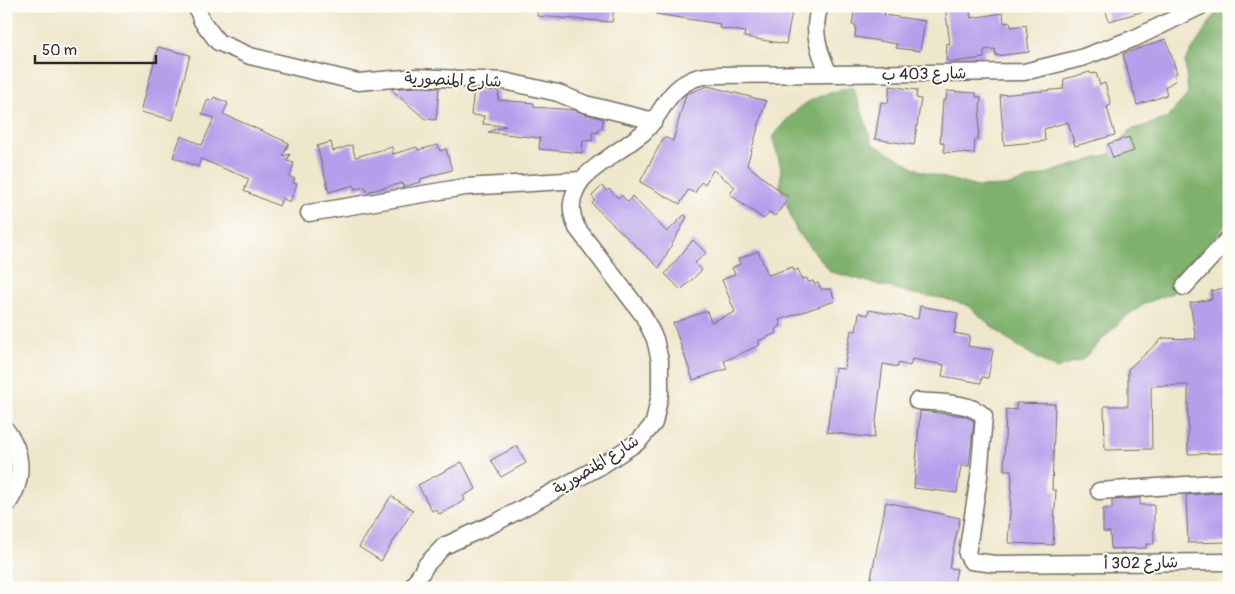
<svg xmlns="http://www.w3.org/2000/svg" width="1235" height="594" font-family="Pangolin,'Playpen Sans Arabic',sans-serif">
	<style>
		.forest { fill: #7eb16c; stroke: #546e4c }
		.building { fill: #b59feb }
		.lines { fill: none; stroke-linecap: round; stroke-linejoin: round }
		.minor-casing { stroke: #706d63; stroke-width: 19 }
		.minor { stroke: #fff; stroke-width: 16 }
		.labels { text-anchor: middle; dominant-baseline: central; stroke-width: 4; stroke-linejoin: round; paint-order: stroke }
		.street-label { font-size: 16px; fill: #2b2b2b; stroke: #fdfcf7 }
	</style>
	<rect width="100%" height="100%" fill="#fdfcf7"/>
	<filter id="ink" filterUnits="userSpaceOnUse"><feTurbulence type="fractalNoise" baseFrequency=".02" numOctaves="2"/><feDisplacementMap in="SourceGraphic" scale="10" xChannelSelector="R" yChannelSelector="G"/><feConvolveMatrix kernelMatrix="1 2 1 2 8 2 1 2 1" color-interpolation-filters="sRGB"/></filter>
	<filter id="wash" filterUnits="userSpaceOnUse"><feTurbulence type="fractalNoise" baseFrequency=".0096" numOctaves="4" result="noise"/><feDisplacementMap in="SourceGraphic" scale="20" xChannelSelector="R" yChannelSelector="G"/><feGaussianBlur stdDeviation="1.12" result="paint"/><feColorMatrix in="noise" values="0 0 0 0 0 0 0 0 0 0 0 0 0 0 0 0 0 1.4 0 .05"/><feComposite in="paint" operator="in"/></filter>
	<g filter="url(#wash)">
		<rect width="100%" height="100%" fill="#efe7cc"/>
		<!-- forest -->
		<path class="forest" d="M1226,6h3v215l-17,20 -16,30 -24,22 -26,10 -21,14 -43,43 -27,9 -47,-29 -41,-35 -25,-7 -28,-4 -83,-22 -35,-42 -16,-43 1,-20 -9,-30c28,-34 37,-40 81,-50l20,57 48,27 56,16 29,-1 104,-32 20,-24 36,-11 22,-25 -3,-33 32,-50z"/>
		<g id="blocks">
			<!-- building -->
			<path class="building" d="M538,6h76l-2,16 -75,-6z
				M657,6h136l-7,38 -42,-7 1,-5 -26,-4 1,-4 -64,-10z
				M855,6h31l-2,9 41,6 -5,30 -24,-3 1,-4 -42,-7 1,-12h-4z
				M945,6h24l2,12 32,-5 1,10 6,-1 1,5 15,-2 3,27 -33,4 -1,-7 -11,1v8l-31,4 -7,-2 1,-17 3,1z
				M1104,6h44v4l-39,11z
				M1166,39l11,34 -3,1 2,6 -11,7 2,8 -30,10 -14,-51z
				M158,47l32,8 -17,65 -32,-8z
				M1090,72l1,2 5,-1 4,12 5,-2 6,22 -4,2 8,28 -40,11 -7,-24 -24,7 1,12 -41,4 -4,-50 63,-6 1,-10z
				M708,86l58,15 -19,64 42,33 -14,18 -5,-4 -6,7 -23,-16 -11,-9 5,-7 -22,-17 -8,14 -4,-2 -6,11 -7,-3 -8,14 -40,-22 24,-45 9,4 13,-47z
				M890,86l27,4 -1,8 5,1 -7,46 -39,-6 6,-37 7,1z
				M417,87l22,1 -3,32 -11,-1 -34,-30z
				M474,90l25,1 -1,9 36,3v4l40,3 29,9 -1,10h-4v4l-6,-1v9l-9,-1 -1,13 -43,-4 1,-11 -52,-6 18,-6 -23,-2 1,-8 -13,-1z
				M947,91l29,2v4h5l-3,43h-3l-1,14 -30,-2v-9l-4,-1 3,-42h3z
				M214,97l14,6 -5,11 66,29 -6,13 7,-2 -3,7 7,2 -4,14 5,2 -2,4 4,1 -7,18 -8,-4 -3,8 -35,-15 5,-12 -48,-20 -3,8 -25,-10 8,-21 21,9 12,-27 -12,-4 6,-15 4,2z
				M1129,137l5,14 -21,7 -5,-14z
				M331,142l2,9 19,-6 3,12 37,-10 1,7 24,-7 1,3 20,-5 2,6 6,-2 6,21 -32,9 1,3 -18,5 -1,-4 -35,9 -2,-5 -10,2 -1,-4 -25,7 -12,-46z
				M602,186l5,5 2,-2 9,9 3,-3 7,7 4,-6 35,36 17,-17 3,2 -28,51 -67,-64 3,-4 -3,-4z
				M693,240l13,13 -11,10 7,7 -21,20 -16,-16z
				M758,251l10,24 25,-8 1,4 4,-2 4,10 5,-1 1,4 5,-1 1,3 4,-1 3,6h10l4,12 -56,19 2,6 -6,3 2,4 -19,8 2,4 -36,16 3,8 -34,11 -20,-57 34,-12 4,11 24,-10 -13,-32 13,-6 -3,-6 8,-4 -2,-5z
				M1224,288l5,29v136l-41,1v-69l-37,1 1,63 -47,1 -1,-44h24v-37l35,-31 33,1 -6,-36 22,-4 -1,-8z
				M920,306l38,7 -4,20 16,3 -2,10 25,4 -5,28 -6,-1 -1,6 -39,-7 2,-11 -32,-6 -2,7 -12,-3v4l-15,-3 -9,74 -47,-6 8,-64 9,1 7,-39 5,1 3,-18 9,2 1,-5 49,9z
				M1016,403l39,1 -3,86h4l-3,55 -45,-2 4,-64 -1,-9h-7l2,-61 10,1z
				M920,411l44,5 10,5 -5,45h-8l-4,27 -43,-5z
				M517,446l9,17 -25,14 -10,-17z
				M462,462l14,27 -13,7 2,4 -13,8 -13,6 -3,-5 -4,2 -14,-26z
				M1229,492v50l-41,1 -2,-48z
				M391,496l22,14 -32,51 -22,-14z
				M1140,498v7h14v39h-8v4l-35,1 -1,-17h-7v-23h9v-9z
				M886,502l74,16 -11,50 8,1 -4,19h-84z"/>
		</g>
	</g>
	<g filter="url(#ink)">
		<use href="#blocks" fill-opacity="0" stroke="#706d63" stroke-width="1"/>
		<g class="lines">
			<!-- minor casing -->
			<g class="minor-casing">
				<path id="minor" d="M196,6l6,15 16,21 32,14 108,26 59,-5 87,4 54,12 27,11 69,17
					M820,6c-9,24 -1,46 9,68
					M309,213l156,-26 116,-7
					M1184,287l45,-49
					M917,401c21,2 52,0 67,15l-5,61 -12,77 4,7 24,3 234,-2
					M6,430c18,23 18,53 0,76
					M1099,491l130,-9
					M412,588l14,-23 18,-19 51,-23 104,-56 40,-26 15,-18 6,-29v-33l-5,-22 -12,-24 -66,-87c-8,-17 -7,-31 4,-47 9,-13 48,-36 63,-49 17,-16 22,-40 45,-51 9,-5 19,-6 29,-6l306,-3 57,-14 54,-20 66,-32"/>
			</g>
			<!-- minor -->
			<use href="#minor" class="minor"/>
		</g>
	</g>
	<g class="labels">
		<!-- street labels -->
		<g class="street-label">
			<text transform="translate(924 74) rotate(-1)">شارع 403 ب</text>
			<text transform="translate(453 80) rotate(2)">شارع المنصورية</text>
			<text transform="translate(596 465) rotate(-32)">شارع المنصورية</text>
			<text transform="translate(1141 563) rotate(-1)">شارع 302 أ</text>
		</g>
	</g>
	<!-- margin -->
	<rect width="1235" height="594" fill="none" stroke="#fdfcf7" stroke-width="25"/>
	<!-- scale -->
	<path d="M35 55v8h121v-8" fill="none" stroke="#2b2b2b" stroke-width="2.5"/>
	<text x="42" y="55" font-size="15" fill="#2b2b2b" stroke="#fdfcf7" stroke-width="4" paint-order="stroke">50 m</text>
</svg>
